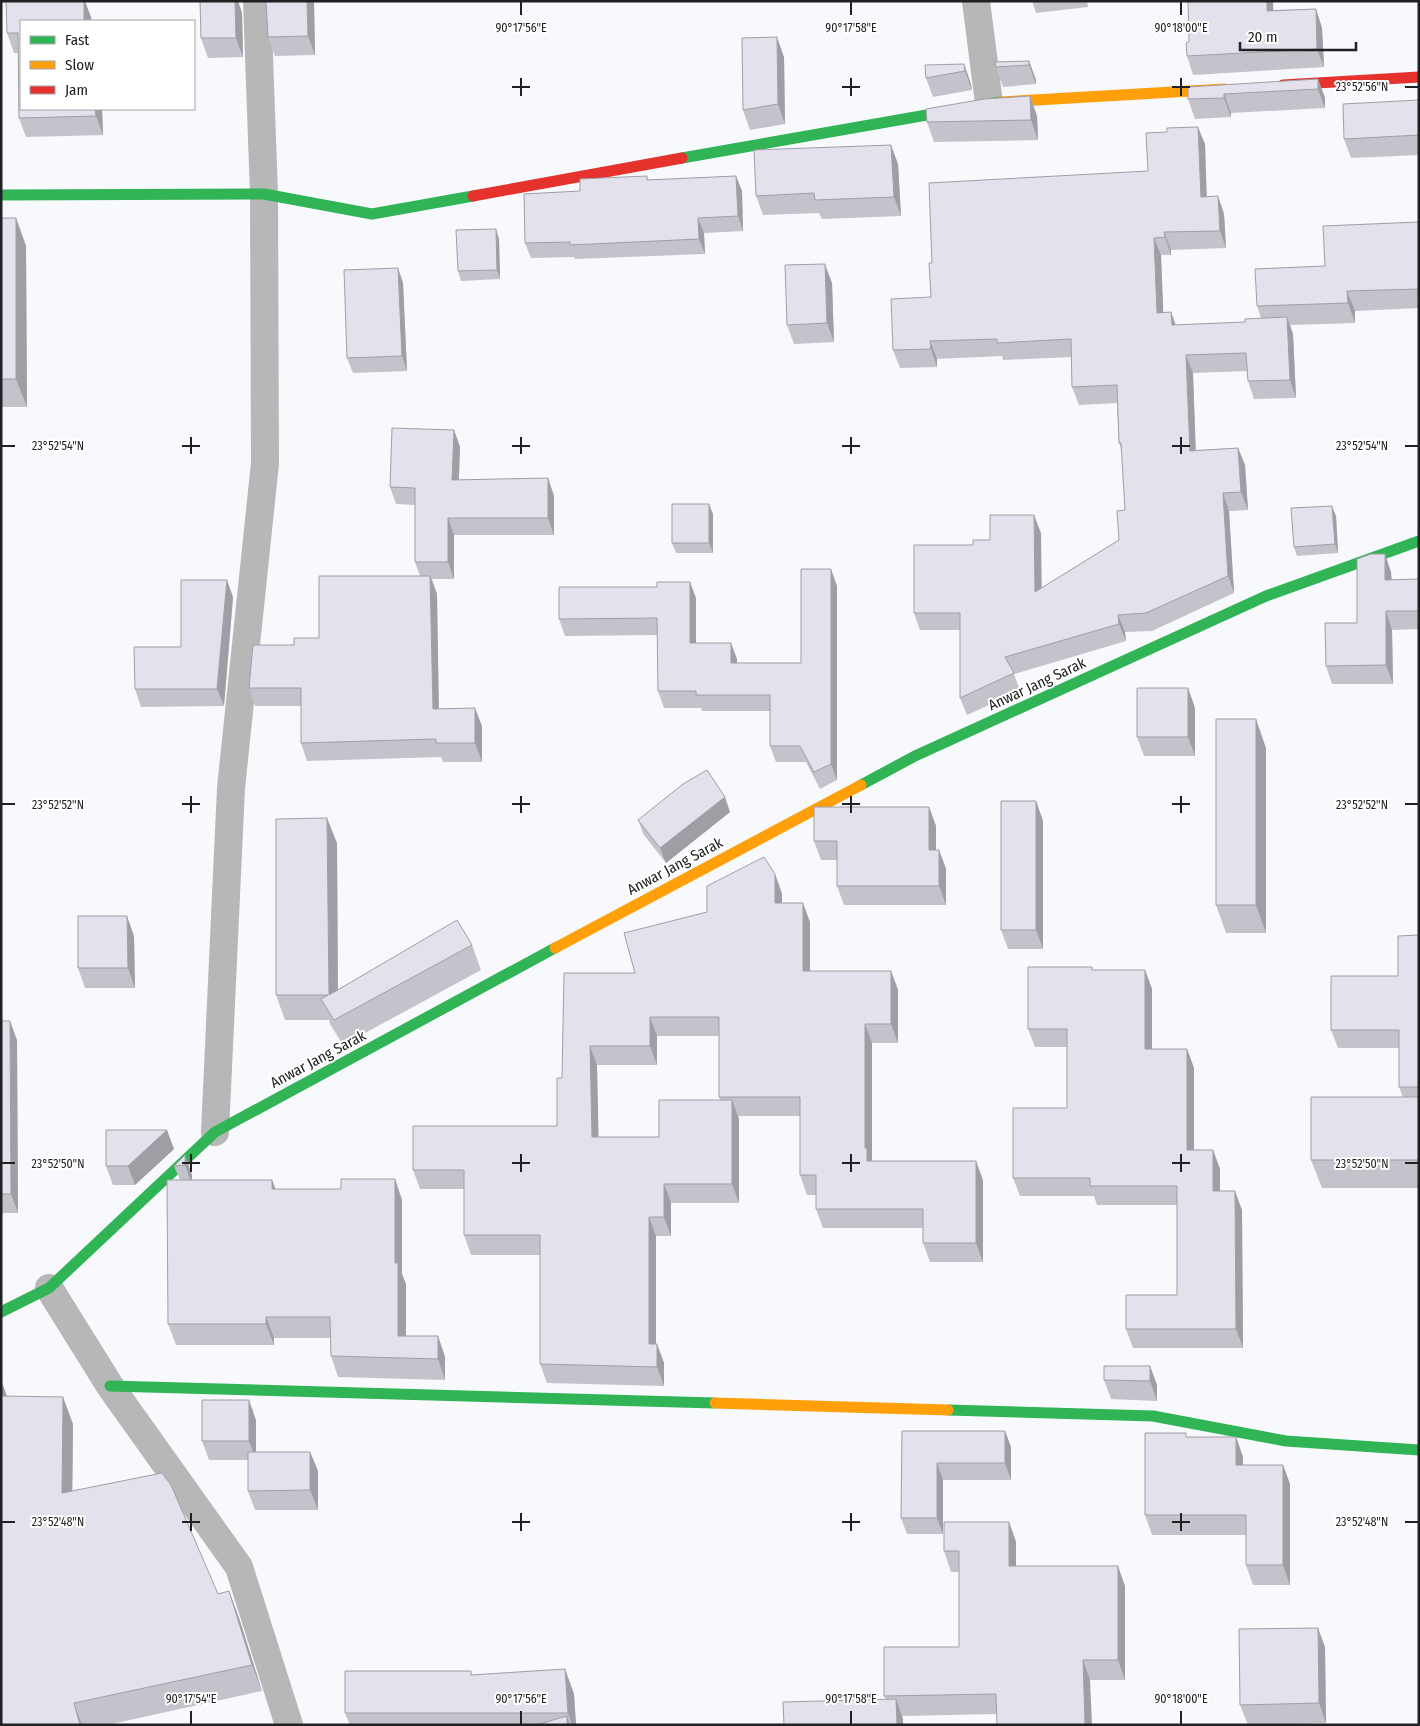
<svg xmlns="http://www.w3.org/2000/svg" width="1420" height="1726" font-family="'Fira Sans Condensed',sans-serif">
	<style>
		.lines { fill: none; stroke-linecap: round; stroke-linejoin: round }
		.street { stroke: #b6b7b7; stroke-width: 28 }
		.fast { stroke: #30b455; stroke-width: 11 }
		.slow { stroke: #ff9f0a; stroke-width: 11 }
		.jam { stroke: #e5322d; stroke-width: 11 }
		.wall { fill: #c4c2cb; fill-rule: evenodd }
		.shaded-wall { fill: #a09ea5 }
		.building { fill: #e4e1ec; stroke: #a09ea5 }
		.ticks { fill: none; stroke: #202122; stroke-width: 2 }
		.labels { text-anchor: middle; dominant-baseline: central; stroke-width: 4; stroke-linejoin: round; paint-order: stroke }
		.street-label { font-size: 15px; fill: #202122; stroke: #fff }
		.ticks-label { font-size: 12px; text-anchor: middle; fill: #202122; stroke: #fff; stroke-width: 4; stroke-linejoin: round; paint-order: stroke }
	</style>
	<rect width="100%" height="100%" fill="#f7f9fc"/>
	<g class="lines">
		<!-- street -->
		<path class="street" d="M976,1l13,102
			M215,1132l16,-344 34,-325 -1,-269 -7,-193
			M49,1288l61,98 129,181 50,158"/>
		<!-- fast -->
		<path class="fast" d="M682,158l319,-56
			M1,195l263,-1 108,20 101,-18
			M861,785l54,-29 351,-160 153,-55
			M1,1312l48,-24 166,-156 340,-184
			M110,1386l605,17
			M948,1410l205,6 133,25 133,9"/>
		<!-- slow -->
		<path class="slow" d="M1001,102l224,-13
			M555,948l306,-163
			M715,1403l233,7"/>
		<!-- jam -->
		<path class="jam" d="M1283,85l136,-8
			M473,196l209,-38"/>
	</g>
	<!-- wall -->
	<path class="wall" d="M200,1h38l4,12 1,44 -35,1 -7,-20z
		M314,1l1,54 -40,1 -7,-19z
		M1032,1h55l1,6 -52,6z
		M1316,9l6,19 2,39 -131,8 -6,-19 2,-14 84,-32z
		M91,17l11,92 1,26 -77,2 -7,-19 -1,-65h-4l-7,-20z
		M784,57l1,67 -35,6 -7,-20z
		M1029,61l7,19v4l-33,3 -7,-20z
		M964,64l7,20 1,6 -39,7 -7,-19z
		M1318,79l7,19v10l-94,5v4l-36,2 -7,-20z
		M1030,96l7,20 1,24 -104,2 -7,-20z
		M1419,100v55l-68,3 -7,-19z
		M1205,144l2,53 11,-1 6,18 2,34 -55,2v5h-10l2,58 8,-1 5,13 69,-3 16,-4 -4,-12 68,-40 94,-44v86l-64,3v12l-65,2 3,9 3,64 -42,1 -6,-18 -1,-10 -54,2 3,77 42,-2 7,17 3,45 -19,1 5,82 -82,38 -27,1 1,9 -112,33 6,17 -53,24 -7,-17v-68h-40l-6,-17 59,-68 17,-5 51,-7v55l78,-48 6,-30 -3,-59 -3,-8 -2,-40 -38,2 -7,-18 -1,-30 -68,3 -1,-4 -65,3v8l-37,1 -7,-18 38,-53 1,-34 216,-92z
		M891,145l7,19 3,52 -79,3 -3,-6 -56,2 -7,-19z
		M647,176l1,4 88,-4 6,15 1,40 -39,2 1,21 -130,5 -1,-2 -43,1 -6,-15 55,-52z
		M1,218h15l10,28 1,161h-26z
		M499,239l1,40 -39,2 -3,-10z
		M398,268l5,15 4,88 -54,2 -6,-15z
		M832,283l2,59 -40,2 -7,-19z
		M454,430l6,17 -1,33 89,-2 6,18v39h-100v44h-22l5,15 2,115 43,17v36h-39l-2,-5 -134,4 -6,-18v-37h-46l-6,-18 45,-43 25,-7 101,-62 -5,-14v-57l-19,-1 -6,-17z
		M713,514v39h-37l-4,-10z
		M1336,516l2,37 -41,3 -3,-9z
		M1385,554l6,18 1,8 27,-1v50l-27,1 1,54h-61l-6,-18 31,-43z
		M837,586v194l-17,9 -14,-27h-30l-6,-16v-35h-68l-1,-3h-37l-6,-17 -1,-56 -92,1 -6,-17 137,-21v45l41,16v4h64z
		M233,597l-9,109 -83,1 -6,-18z
		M1188,688l7,20v48h-51l-7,-19z
		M1266,748v185h-40l-10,-28z
		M1036,801l7,20v128h-35l-7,-19z
		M929,807l7,19v24h3l7,19v36h-102l-7,-19v-26h-16l-7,-19z
		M730,812l-64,51 -22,-28 -6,-15z
		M337,843l1,147 134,-45 9,25 -138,75 -13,-21 -1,-4h-44l-9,-25z
		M775,874l7,20v9l28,19v49h81l7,19v53h-26v118l111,19v82h-53l-7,-19v-15h-100l-7,-19v-14h-9l-7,-20v-59h-62l1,3v84h-68v33h-15v108h1l7,19v23l-117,-3 -7,-19v-109h-69l-7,-20v-46h-44l-7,-19 144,-44 5,-48 73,-105 72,-61zM657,1036h62v61l1,3 -61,37h-61l-1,-72h60z
		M1419,935v253h-97l-11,-28 92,-63 -4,-10v-39h-61l-7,-18 67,-54z
		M134,936l1,52h-50l-7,-20z
		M1092,967l1,3h52l7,19v60h35l7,19v82h19l7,19v22l22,19 1,138h-110l-7,-19 51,-34v-90h-80l-3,-9h-74l-7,-18 54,-70v-61h-32l-7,-18z
		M1,1021l16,19 1,173h-17z
		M174,1149l-39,36h-22l-7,-19z
		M185,1155l7,20v5h80l3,9h66l54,-10 7,21v74l4,10v52h32l7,21v23l-107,-3 -7,-21 -1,-18h-56v7h-98l-8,-21 12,-144 -6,-14z
		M1150,1366l7,19v16l-46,-2 -7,-19z
		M1,1380l6,16 66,28 -1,67 146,103 11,-3 10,27 23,73 -155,34h-106z
		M256,1420v32h54l8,19v39h-63l-7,-19v-31h-39l-7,-19z
		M902,1431h103l6,16v33h-68v54h-36l-6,-16z
		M1187,1437h49l7,20v8h40l7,19v101h-37l-7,-20v-30h-94l-7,-20z
		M1009,1522l7,20v24l109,20v94h-35l-93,34 -95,2 1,3 -17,-20 -2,-3 75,-49v-75h-8l-7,-21z
		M1325,1647l1,76 -78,2 -8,-20z
		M565,1669l9,25 2,31h-226l-5,-12 126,-42 1,4z"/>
	<!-- shaded-wall -->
	<path class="shaded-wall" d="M84,1h1l6,16v4h-7z
		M235,1h3l4,12 1,44 -7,-19z
		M307,1h7l1,54 -7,-19z
		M1267,1h6l1,28 -7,-18z
		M1316,9l6,19 2,39 -7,-18z
		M777,37l7,20 1,67 -7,-20z
		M1029,61l7,19v4l-7,-19z
		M964,64l7,20 1,6 -7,-19z
		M1318,79l7,19v10l-7,-19z
		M1224,94l7,19v4l-7,-19z
		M1030,96l7,20 1,24 -7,-20z
		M95,109h7l1,26 -7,-19z
		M1198,127l7,17 2,70 -6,-17z
		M891,145l7,19 3,52 -7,-19z
		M736,176l6,15 1,40 -5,-15z
		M1218,196l6,18 2,34 -6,-17z
		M16,218l10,28 1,161 -11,-28z
		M698,218l6,15 1,21 -6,-15z
		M496,229l3,10 1,40 -3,-9z
		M1164,232l7,18v5l-6,-18z
		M1154,238l7,17 3,75 -7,-17z
		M825,264l7,19 2,59 -7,-19z
		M398,268l5,15 4,88 -5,-15z
		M1347,291l8,20v12l-7,-20z
		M1171,312l6,18 -5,-5z
		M1287,317l6,17 3,64 -6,-18z
		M930,341l7,18v8l-6,-18z
		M1186,355l7,18 3,95 -6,-17z
		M454,430l6,17 -2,50 -6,-17z
		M1238,448l7,17 3,45 -7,-18z
		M548,478l6,18v39l-6,-17z
		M1223,493l6,18 5,82 -6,-17z
		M709,504l4,10v39l-4,-10z
		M1332,506l4,10 2,37 -3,-9z
		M1034,515l7,18 1,77 -7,-18z
		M448,518l6,17v44l-6,-17z
		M1385,554l6,18 1,26 -7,-18z
		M831,569l6,17v194l-6,-16z
		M430,576l7,18 2,133 -6,-18z
		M227,580l6,17 -9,109 -7,-17z
		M690,582l6,16v61l-6,-16z
		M1386,611l6,19 1,54 -7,-19z
		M1118,615l7,17 1,9 -7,-17z
		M731,643l6,16v21l-6,-17z
		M1188,688l7,20v48l-7,-19z
		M475,708l7,18v36l-7,-19z
		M1256,719l10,29v185l-10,-28z
		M725,797l5,15 -64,51 -6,-15z
		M1036,801l7,20v128l-7,-19z
		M929,807l7,19v43l-7,-19z
		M327,818l10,25 1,175 -9,-23z
		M939,850l7,19v36l-7,-19z
		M775,874l7,20v28l-7,-19z
		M803,903l7,19v68l-7,-19z
		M127,916l7,20 1,52 -7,-20z
		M1145,970l7,19v79l-7,-19z
		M891,971l7,19v53l-7,-19z
		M650,1017l7,19v29l-7,-19z
		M10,1021l7,19 1,173 -7,-19z
		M865,1024l7,19v118h-5l-2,-13z
		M590,1046l7,19 2,91 -7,-19z
		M1187,1049l7,19v101l-7,-19z
		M732,1100l7,19v84l-7,-19z
		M167,1130l7,19 -39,36 -7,-19z
		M1213,1150l7,19v41l-7,-19z
		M185,1155l7,20v10l-7,-20z
		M976,1161l7,19v82l-7,-19z
		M395,1179l7,21v74l4,10v73l-8,-21 -3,-73z
		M272,1180l8,20 -8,-11z
		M664,1184l7,19v33l-7,-19z
		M1235,1191l7,19 1,138 -7,-19z
		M649,1217l7,19v127l-7,-19z
		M266,1317l8,21v7l-8,-21z
		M438,1336l7,21v23l-7,-21z
		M657,1344l7,19v23l-7,-19z
		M1150,1366l7,19v16l-7,-20z
		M1,1380l8,22 -8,-1z
		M63,1397l10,27 -1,95 -10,-26z
		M249,1400l7,20v40l-7,-19z
		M1005,1431l6,16v33l-6,-17z
		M1236,1437l7,20v27l-7,-19z
		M310,1452l8,19v39l-8,-20z
		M937,1463l6,17v54l-6,-16z
		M1283,1465l7,19v101l-7,-20z
		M1009,1522l7,20v44l-7,-20z
		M1118,1566l7,20v94l-7,-20z
		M229,1591l10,27 23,73 -10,-26z
		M1318,1628l7,19 1,76 -7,-20z
		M1083,1660l7,20 2,45h-7z
		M565,1669l9,25 2,31h-4l-4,-12z
		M896,1699l7,20v6h-6z
		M74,1703l8,22h-2z
		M567,1716l3,9h-3z"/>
	<!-- building -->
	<path class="building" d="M6,1h78v20h-63v88h74l1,7 -77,2 -1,-85h-11z
		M200,1h35l1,37h-35z
		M266,1h41l1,35 -40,1z
		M1188,1h79v10l49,-2 1,40 -130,7 -1,-13 3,-1z
		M777,37l1,67 -35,6 -1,-72z
		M1029,61v4l-33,2 -1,-5z
		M964,64l1,7 -39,7 -1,-13z
		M1318,79v10l-94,5v4l-36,1v-12z
		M1030,96l1,24 -104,2 -1,-13 58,-10z
		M1419,100v35l-75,4 -1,-35z
		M1198,127l3,70 17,-1 2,35 -56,1 1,5 -11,1 3,75 14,-1 1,13 73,-3v-3l42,-2 3,63 -42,1 -2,-28 -60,2 4,96 48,-3 3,44 -18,1 5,83 -82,37 -28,2 1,9 -114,33 9,16 -54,25v-85h-46v-68h59v-5h17v-25h44l1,77 84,-52 -2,-29 8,-1 -4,-67h-2l-2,-58 -45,2 -1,-48 -74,4v-4l-67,2 1,8 -38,1 -2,-51 40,-2 -2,-34h3l-3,-80 219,-12 -2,-38 21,-1v-4z
		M891,145l3,52 -79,3 -1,-7 -58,3 -2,-46z
		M647,176v4l89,-4 2,40 -40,2 1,21 -129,6v-3l-45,1 -1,-49 56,-3v-12z
		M1,218h15v161h-15z
		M1419,222v67l-72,2 1,12 -91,3 -2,-37 70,-3 -2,-40z
		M496,229l1,41 -39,1 -2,-41z
		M825,264l2,59 -40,2 -2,-60z
		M398,268l4,88 -55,2 -3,-88z
		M392,428l62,2 -2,50 96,-2v40h-100v44h-33v-74l-25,-1z
		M672,504h37v39h-37z
		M1332,506l3,38 -41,3 -3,-39z
		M1371,554h14v26l34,-1v32h-33v54l-60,1 -1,-43h32v-64z
		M801,569h30v195l-17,8 -14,-26h-30v-51h-74v-4h-38l-1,-73 -98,1v-32h98v-5h33v61h41v20h70z
		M319,576h111l3,133 42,-1v35h-39v-4l-135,4v-55h-52l4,-43h41v-7h25z
		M181,580h46l-10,109h-82l-1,-42h47z
		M1137,688h51v49h-51z
		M1216,719h40v186h-40z
		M707,770l18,27 -65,51 -22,-28 45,-36z
		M1001,801h35v129h-35z
		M814,807h115v43h10v36h-102v-45h-23z
		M327,818l2,177 128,-75 15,25 -138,75 -13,-21 7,-4h-52v-176z
		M764,857l11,17v29h28v68h88v53h-26v124h2v13h109v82h-53v-34h-107v-34h-16v-78h-81v-80h-69v29h-60l2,91h67v-37h73v84h-68v33h-15v127h8v23l-117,-3v-129h-76v-65h-51v-44h144v-48h5l2,-105h71l-11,-40 83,-21v-26z
		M78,916h49l1,52h-50z
		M1419,935v152h-20v-57h-68v-54h67v-40z
		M1028,967h64v3h53v79h42v101h26v41h22l1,138h-110v-34h51v-109h-87v-8h-77v-70h54v-79h-39z
		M1,1021h9l1,173h-10z
		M1311,1097h108v63h-108z
		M106,1130h61l-39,36h-22z
		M185,1155v10l-11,1z
		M341,1179h54v84h3v73h40v23l-107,-3 -1,-39h-64v7h-98l-1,-144h105v9h69z
		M1104,1366h46v15l-46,-1z
		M1,1396l62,1 -1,96 100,-20 9,12 47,109 11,-3 23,74 -178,38 6,22h-79z
		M202,1400h47v41h-47z
		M902,1431h103v32h-68v55h-36z
		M1145,1433h41v4h50v28h47v100h-37v-50h-101z
		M248,1452h62v38l-62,1z
		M944,1522h65v44h109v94h-35l2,65h-88l-1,-31 -112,2v-49h75v-96h-15z
		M1318,1628l1,75 -79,2 -1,-76z
		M565,1669l3,44h-223v-42h126v4z
		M896,1699l1,26h-113l-1,-23z
		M567,1716v9h-31z"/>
	<!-- ticks -->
	<path class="ticks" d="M521,2v13M851,2v13M1181,2v13M521,78v18M851,78v18M1181,78v18M512,87h18M842,87h18M1172,87h18M1405,87h13M191,437v17M521,437v17M851,437v17M1181,437v17M2,446h13M182,446h18M512,446h18M842,446h18M1172,446h18M1405,446h13M191,796v17M521,796v17M851,796v17M1181,796v17M2,804h13M182,804h18M512,804h18M842,804h18M1172,804h18M1405,804h13M191,1154v18M521,1154v18M851,1154v18M1181,1154v18M2,1163h13M182,1163h18M512,1163h18M842,1163h18M1172,1163h18M1405,1163h13M191,1513v18M521,1513v18M851,1513v18M1181,1513v18M2,1522h13M182,1522h18M512,1522h18M842,1522h18M1172,1522h18M1405,1522h13M191,1711v13M521,1711v13M851,1711v13M1181,1711v13"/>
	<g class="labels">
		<!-- street labels -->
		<g class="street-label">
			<text transform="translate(1037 684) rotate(-25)">Anwar Jang Sarak</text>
			<text transform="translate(675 866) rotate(-28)">Anwar Jang Sarak</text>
			<text transform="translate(318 1059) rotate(-28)">Anwar Jang Sarak</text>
		</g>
	</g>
	<g class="ticks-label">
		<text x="521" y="32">90°17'56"E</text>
		<text x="851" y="32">90°17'58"E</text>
		<text x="1181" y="32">90°18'00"E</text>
		<text x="1362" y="91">23°52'56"N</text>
		<text x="58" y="450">23°52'54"N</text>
		<text x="1362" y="450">23°52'54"N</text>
		<text x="58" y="809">23°52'52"N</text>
		<text x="1362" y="809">23°52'52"N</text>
		<text x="58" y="1168">23°52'50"N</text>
		<text x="1362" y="1168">23°52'50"N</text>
		<text x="58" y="1526">23°52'48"N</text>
		<text x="1362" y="1526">23°52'48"N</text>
		<text x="191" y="1703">90°17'54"E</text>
		<text x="521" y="1703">90°17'56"E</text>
		<text x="851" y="1703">90°17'58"E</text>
		<text x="1181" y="1703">90°18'00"E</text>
	</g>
	<!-- border -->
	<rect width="1420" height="1726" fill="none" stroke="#202122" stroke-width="5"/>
	<!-- legend -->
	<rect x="20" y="20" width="175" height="90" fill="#ffffff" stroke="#a6a6a7"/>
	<rect x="30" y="36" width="25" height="8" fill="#30b455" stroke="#a6a6a7"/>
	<text x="65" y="45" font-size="15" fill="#202122">Fast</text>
	<rect x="30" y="61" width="25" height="8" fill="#ff9f0a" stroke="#a6a6a7"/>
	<text x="65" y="70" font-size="15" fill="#202122">Slow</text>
	<rect x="30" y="86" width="25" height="8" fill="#e5322d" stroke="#a6a6a7"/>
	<text x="65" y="95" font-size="15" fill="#202122">Jam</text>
	<!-- scale -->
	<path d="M1240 42v8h116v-8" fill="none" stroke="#202122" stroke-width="2.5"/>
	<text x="1248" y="42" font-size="15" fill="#202122" stroke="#ffffff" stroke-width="4" paint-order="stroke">20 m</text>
</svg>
